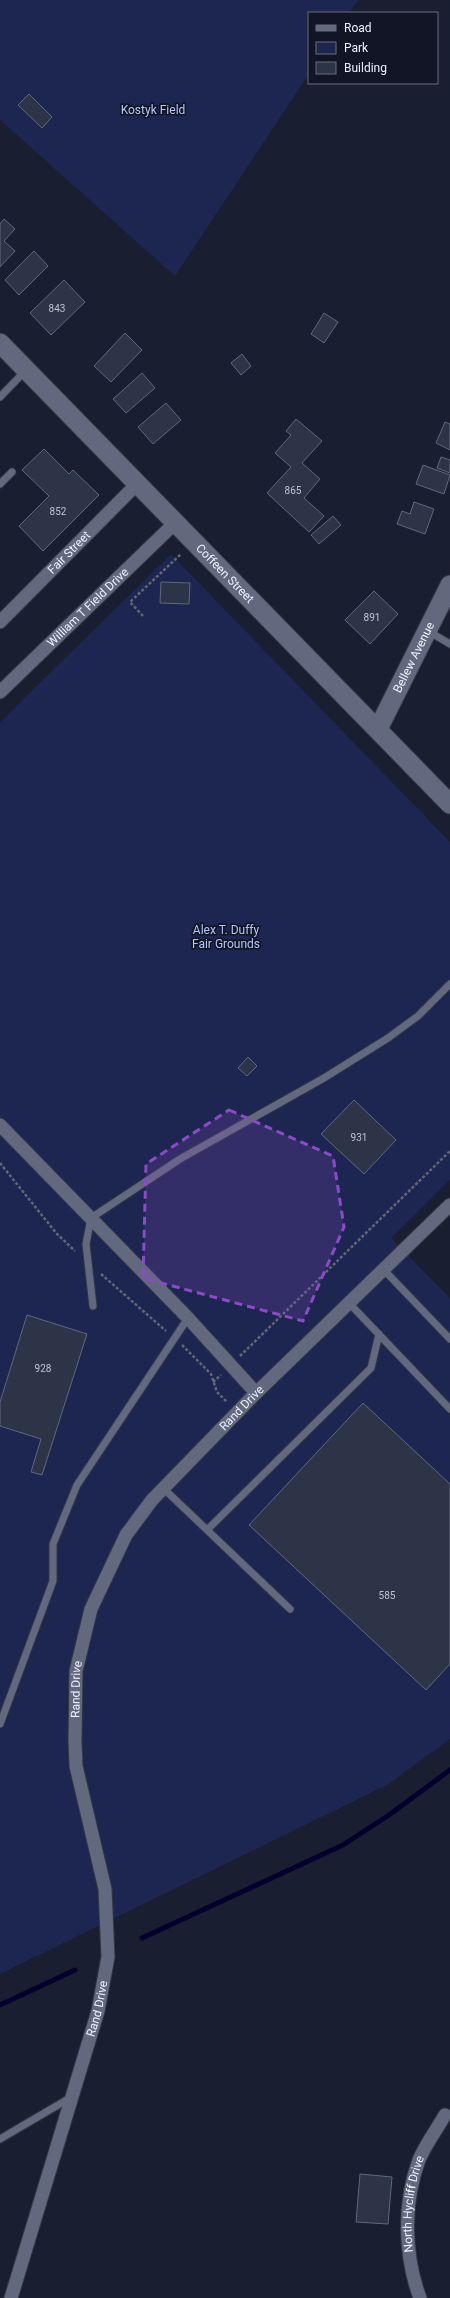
<svg xmlns="http://www.w3.org/2000/svg" width="450" height="2298" font-family="Roboto,sans-serif">
	<style>
		.green { fill: #1d2651 }
		.lines { fill: none; stroke-linecap: round; stroke-linejoin: round }
		.stream { stroke: #04002e; stroke-width: 5 }
		.building { fill: #2e3447; stroke: #61687d }
		.lane-casing { stroke: #343745; stroke-width: 9 }
		.street-casing { stroke: #343745; stroke-width: 15 }
		.secondary-casing { stroke: #343745; stroke-width: 21 }
		.path { stroke: #626777; stroke-width: 2.5; stroke-dasharray: 3 2; stroke-linecap: butt }
		.lane { stroke: #62697e; stroke-width: 7 }
		.street { stroke: #62697e; stroke-width: 13 }
		.secondary { stroke: #62697e; stroke-width: 19 }
		.marked { fill: #8c4ac8; fill-opacity: 0.2; stroke: #8c4ac8; stroke-width: 3; stroke-dasharray: 8 5; stroke-linejoin: round }
		.labels { text-anchor: middle; dominant-baseline: central; stroke-width: 3.5; stroke-linejoin: round; paint-order: stroke }
		.number-label { font-size: 10px; fill: #bec2d0 }
		.park-label { font-size: 12px; fill: #b5c5f8; stroke: #111526 }
		.street-label { font-size: 12px; fill: #eef2fe; stroke: #111526 }
	</style>
	<rect width="100%" height="100%" fill="#191e30"/>
	<!-- green -->
	<path class="green" d="M0,0h358l-9,13h-40v61l-134,202 -175,-156z
		M171,554l279,288v338l-59,58 59,60v441l-63,46 -387,189v-1252z"/>
	<g class="lines">
		<!-- stream -->
		<path class="stream" d="M142,1938l201,-93 46,-30 61,-45
			M0,2005l75,-35"/>
	</g>
	<!-- building -->
	<path class="building" d="M29,94l23,23 -10,11 -24,-23z
		M4,219l11,10 -11,12 11,10 -15,16v-43z
		M34,251l14,15 -29,29 -14,-15z
		M64,280l21,22 -34,33 -21,-22z
		M324,313l14,9 -14,21 -13,-9z
		M125,333l17,17 -31,32 -17,-16z
		M242,354l9,12 -10,9 -10,-12z
		M142,373l13,15 -29,25 -13,-14z
		M166,403l15,17 -28,24 -15,-17z
		M296,419l26,22 -20,22 18,16 -16,19 20,18 -15,16 -42,-39 24,-26 -16,-14 16,-18 -5,-4z
		M445,422l5,2v26l-14,-7z
		M44,449l25,25 4,-4 26,25 -56,56 -24,-25 30,-30 -27,-26z
		M441,457l9,3v13l-13,-5z
		M423,465l27,10 -6,19 -28,-10z
		M414,502l20,7 -9,25 -28,-10 5,-13 8,3z
		M333,516l8,9 -22,19 -8,-9z
		M161,582l29,1 -1,21 -29,-1z
		M374,591l24,23 -28,30 -25,-24z
		M248,1057l9,9 -10,10 -9,-8z
		M354,1100l42,40 -32,34 -43,-40z
		M27,1315l60,19 -45,141 -11,-3 10,-33 -41,-13v-24z
		M363,1403l87,81v180l-24,26 -177,-165z
		M360,2174l32,3 -4,47 -32,-2z"/>
	<g class="lines">
		<!-- lane casing -->
		<g class="lane-casing">
			<path id="lane" d="M0,397l26,-27
				M0,484l12,-12
				M428,631l22,13
				M384,1270l66,69
				M349,1303l101,106
				M93,1306l-7,-62 5,-26 89,-59 144,-81 64,-40 30,-22 32,-32
				M163,1488l127,121
				M207,1530l164,-162 8,-34
				M0,1724l53,-143v-37l24,-59 111,-167
				M0,2139l70,-41"/>
		</g>
		<!-- street casing -->
		<g class="street-casing">
			<g id="street">
				<path id="s1" d="M0,622l138,-139"/>
				<path id="s2" d="M0,692l176,-170"/>
				<path d="M0,1125l188,193 68,75"/>
				<path id="s3" d="M11,2298l87,-287 10,-54 -3,-68 -29,-123 -1,-25 1,-70 15,-62 35,-74 26,-35 104,-107 194,-188"/>
				<path id="s4" d="M420,2298c-16,-43 -17,-95 -1,-138 6,-15 18,-31 26,-45"/>
			</g>
		</g>
		<!-- secondary casing -->
		<g class="secondary-casing">
			<g id="secondary">
				<path id="s5" d="M0,343l450,461"/>
				<path id="s6" d="M378,729l72,-144"/>
			</g>
		</g>
		<!-- path -->
		<path class="path" d="M143,616l-13,-14 51,-48
			M0,1163l57,71 18,17
			M101,1274l65,57
			M182,1345l29,29 6,18 10,10
			M240,1356l210,-205
			M213,1382l8,-7"/>
		<!-- lane -->
		<use href="#lane" class="lane"/>
		<!-- street -->
		<use href="#street" class="street"/>
		<!-- secondary -->
		<use href="#secondary" class="secondary"/>
	</g>
	<!-- marked area -->
	<path class="marked" d="M229,1110l104,46 11,71 -41,94 -160,-43 3,-114z"/>
	<g class="labels">
		<!-- number labels -->
		<g class="number-label">
			<text x="57" y="308">843</text>
			<text x="293" y="490">865</text>
			<text x="58" y="511">852</text>
			<text x="372" y="617">891</text>
			<text x="359" y="1137">931</text>
			<text x="43" y="1368">928</text>
			<text x="387" y="1595">585</text>
		</g>
		<!-- park labels -->
		<g class="park-label">
			<text x="153" y="110">Kostyk Field</text>
			<text x="226" y="930">Alex T. Duffy<tspan x="226" dy="14">Fair Grounds</tspan></text>
		</g>
		<!-- street labels -->
		<g class="street-label">
			<text stroke="none"><textPath href="#s1" startOffset="98">Fair Street</textPath></text>
			<text stroke="none"><textPath href="#s5" startOffset="322">Coffeen Street</textPath></text>
			<text stroke="none"><textPath href="#s2" startOffset="122">William T Field Drive</textPath></text>
			<text stroke="none"><textPath href="#s6" startOffset="80">Bellew Avenue</textPath></text>
			<text stroke="none"><textPath href="#s3" startOffset="962">Rand Drive</textPath></text>
			<text stroke="none"><textPath href="#s3" startOffset="626">Rand Drive</textPath></text>
			<text stroke="none"><textPath href="#s3" startOffset="302">Rand Drive</textPath></text>
			<text stroke="none"><textPath href="#s4" startOffset="96">North Hycliff Drive</textPath></text>
		</g>
	</g>
	<!-- legend -->
	<rect x="308" y="12" width="130" height="72" fill="#111526" stroke="#696d7c"/>
	<rect x="316" y="25" width="20" height="6" fill="#62697e" stroke="#696d7c"/>
	<text x="344" y="32" font-size="12" fill="#eef2fe">Road</text>
	<rect x="316" y="42" width="20" height="12" fill="#1d2651" stroke="#696d7c"/>
	<text x="344" y="52" font-size="12" fill="#eef2fe">Park</text>
	<rect x="316" y="62" width="20" height="12" fill="#2e3447" stroke="#696d7c"/>
	<text x="344" y="72" font-size="12" fill="#eef2fe">Building</text>
</svg>
